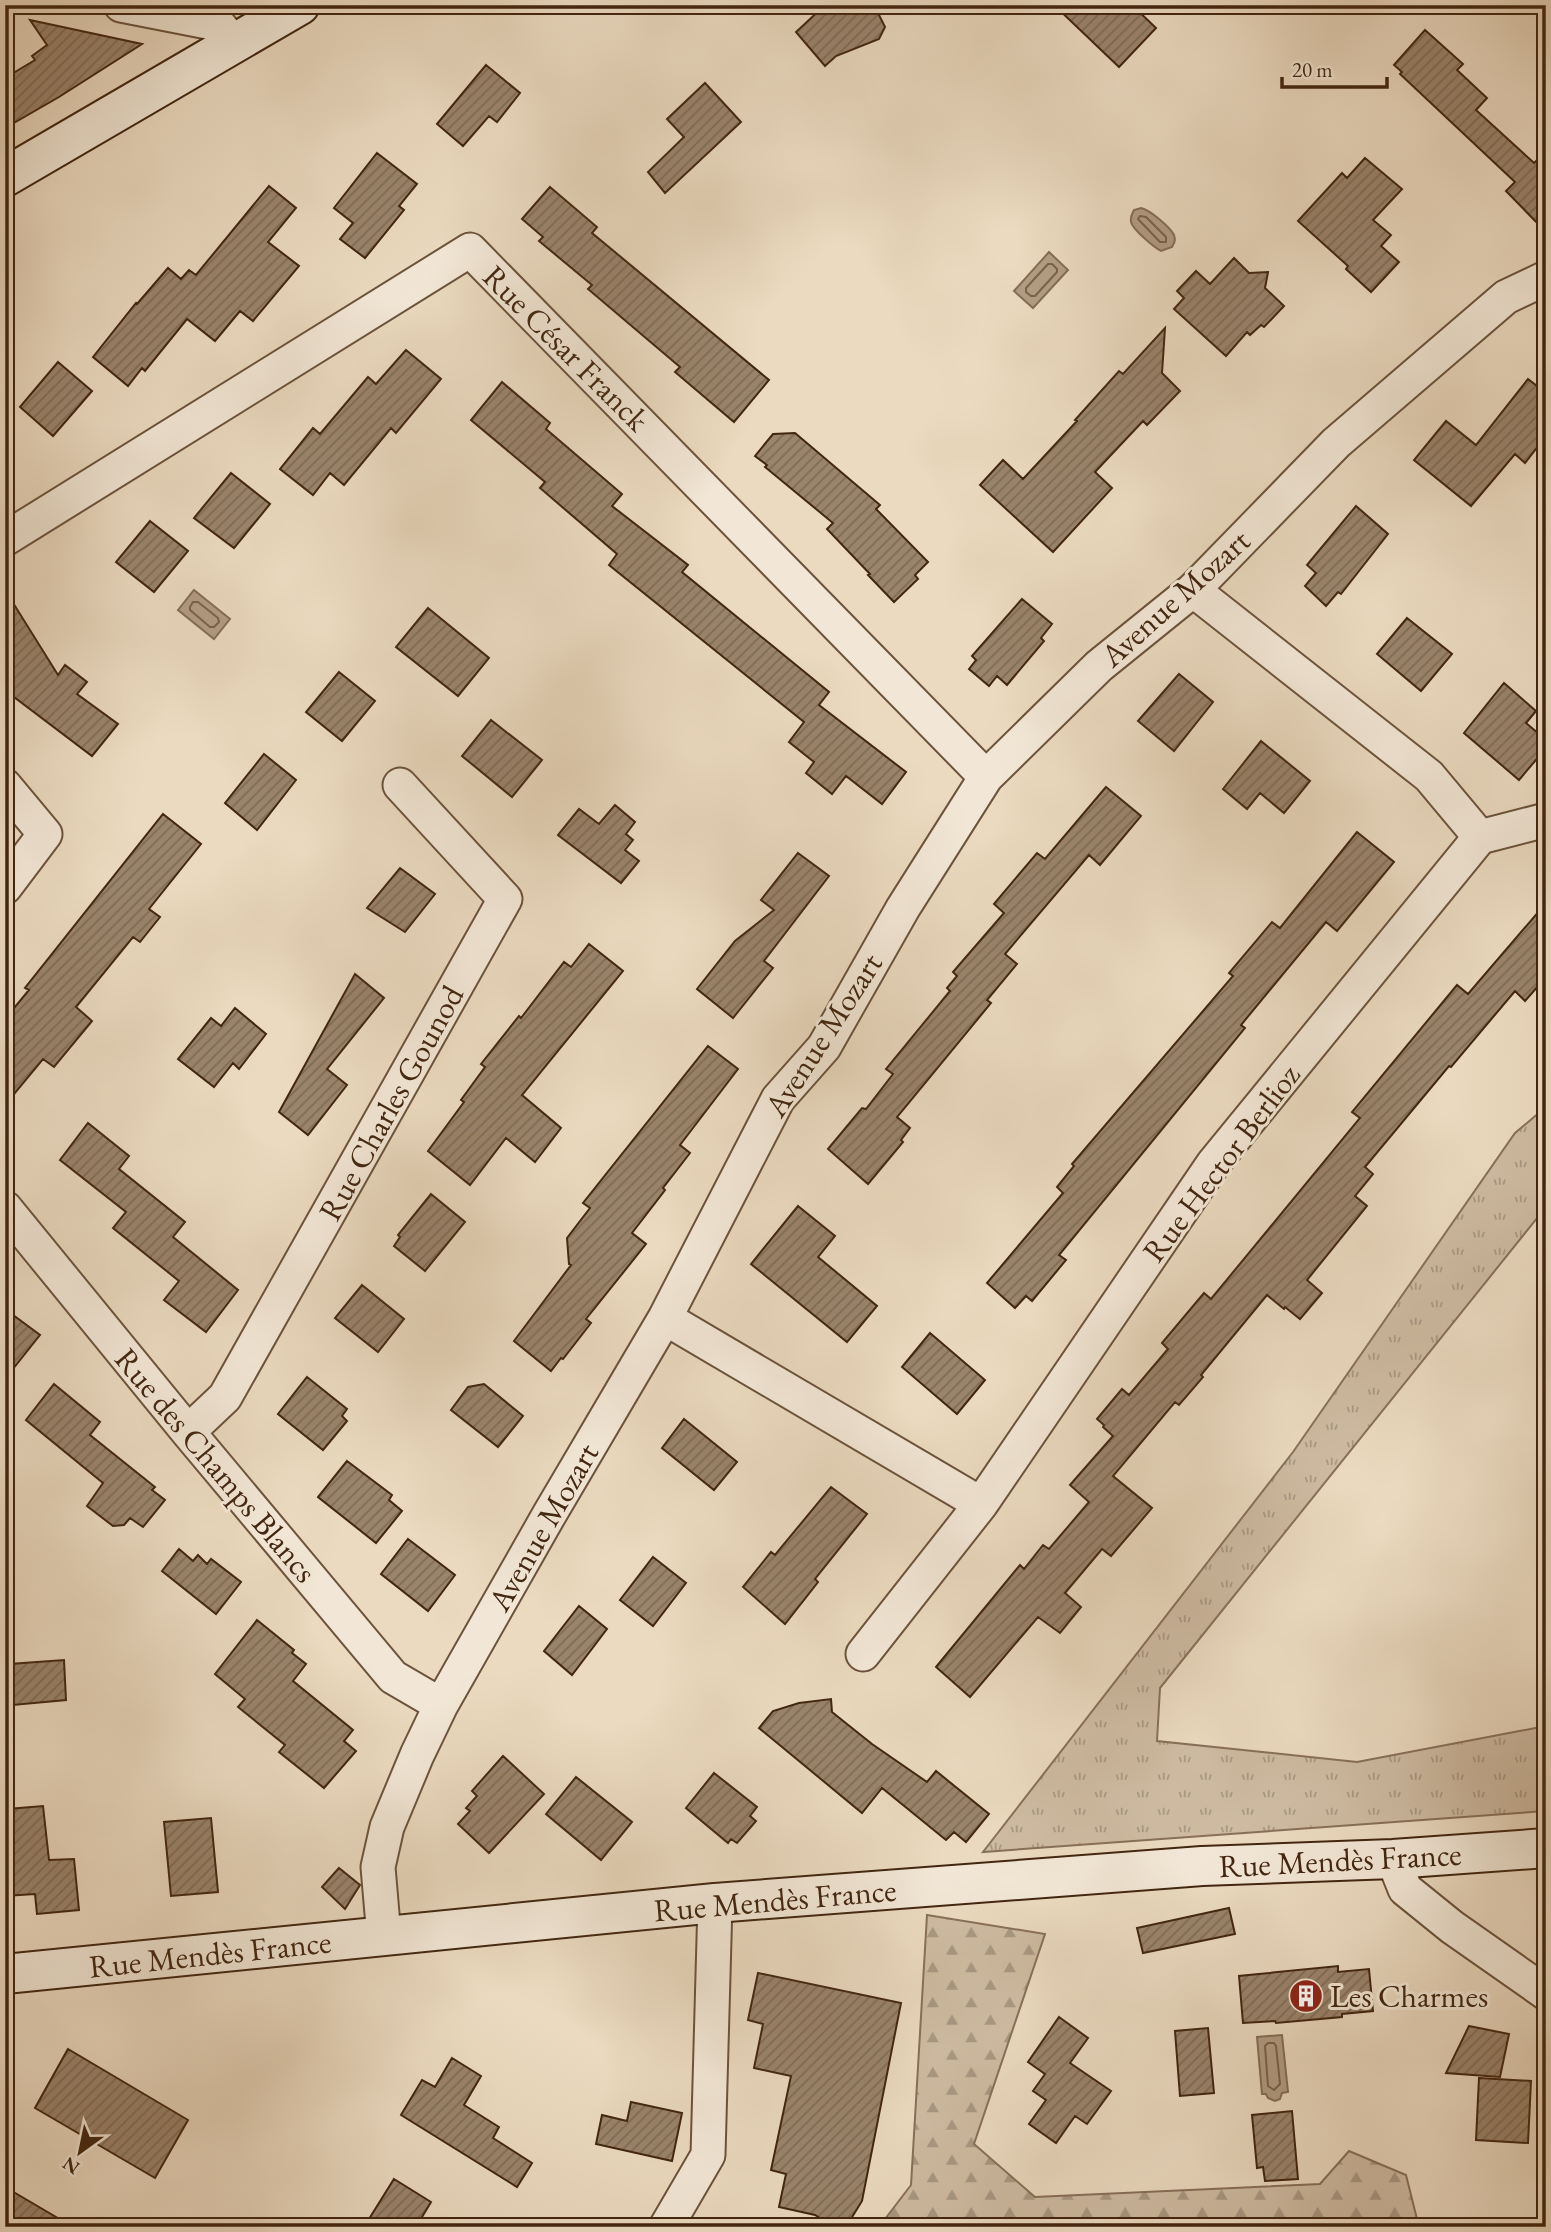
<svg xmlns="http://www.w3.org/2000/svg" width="1551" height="2232" font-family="'EB Garamond',serif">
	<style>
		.grass { fill: url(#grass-tufts); stroke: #887059; stroke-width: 2 }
		.forest { fill: url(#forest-firs); stroke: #887059; stroke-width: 2 }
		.water { fill: #b29d84; stroke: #856d56; stroke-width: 2 }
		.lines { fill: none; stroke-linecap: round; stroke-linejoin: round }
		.shore { stroke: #7a624a; stroke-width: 2 }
		.building { fill: url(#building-hatch); stroke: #422610; stroke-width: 2 }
		.street-casing { stroke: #6c533c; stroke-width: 37 }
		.secondary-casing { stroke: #422610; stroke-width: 42 }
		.street { stroke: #f2e7d6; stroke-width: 33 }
		.secondary { stroke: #f2e7d6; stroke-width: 38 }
		.labels { text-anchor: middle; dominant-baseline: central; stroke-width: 6; stroke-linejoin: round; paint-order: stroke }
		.street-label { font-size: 32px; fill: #422610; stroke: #f2e7d6 }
		.poi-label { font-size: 32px; fill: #422610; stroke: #f2e7d6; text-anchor: start }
	</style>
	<defs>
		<pattern id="grass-tufts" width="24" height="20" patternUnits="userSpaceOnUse" patternTransform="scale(1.75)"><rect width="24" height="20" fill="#cebba2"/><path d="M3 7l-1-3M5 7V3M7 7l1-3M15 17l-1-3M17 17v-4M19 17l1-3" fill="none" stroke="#a99883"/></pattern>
		<pattern id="forest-firs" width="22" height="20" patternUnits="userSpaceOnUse" patternTransform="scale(1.75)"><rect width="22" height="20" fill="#cebba2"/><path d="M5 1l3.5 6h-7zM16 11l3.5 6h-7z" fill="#a99883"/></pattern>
		<pattern id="building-hatch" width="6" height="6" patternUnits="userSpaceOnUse" patternTransform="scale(1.75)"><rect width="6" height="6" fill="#9a846c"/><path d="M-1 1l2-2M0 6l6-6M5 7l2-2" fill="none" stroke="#7f6c57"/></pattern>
	</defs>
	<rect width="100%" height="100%" fill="#ebdac0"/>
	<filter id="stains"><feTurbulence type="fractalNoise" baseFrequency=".00286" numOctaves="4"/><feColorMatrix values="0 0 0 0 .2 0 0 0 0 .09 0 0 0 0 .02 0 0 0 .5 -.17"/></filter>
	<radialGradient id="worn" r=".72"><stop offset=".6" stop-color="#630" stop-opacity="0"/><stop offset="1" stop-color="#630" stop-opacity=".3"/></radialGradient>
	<!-- grass -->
	<path class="grass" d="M1546,1107v100l-386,481 -3,53 200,21 189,-36v85l-563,41 310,-400 222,-319z"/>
	<!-- forest -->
	<path class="forest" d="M927,1915l118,19 -71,210 61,53 285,-13 29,-33 57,24 13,52h-540l32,-42z"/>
	<!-- water -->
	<path class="water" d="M1141,208c9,2 29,19 33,27 2,6 0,8 -2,12l-11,4c-7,-4 -28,-21 -30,-29 -1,-5 1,-8 3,-12z
		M1049,252l19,18 -35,38 -19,-17z
		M194,590l36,29 -16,20 -36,-29z
		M1282,2035l6,57 -6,1 -2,6 -5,2 -7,-3 -2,-4h-4l-5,-57z"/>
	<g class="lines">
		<!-- shore -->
		<path class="shore" d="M1140,216l6,1 20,20v5h-6l-22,-23z
			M1048,264h4l5,5v3l-22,24h-4l-5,-4v-4z
			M198,602l20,16 1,4 -5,5h-4l-20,-17v-3l3,-5z
			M1268,2043h6l2,3 4,38 -6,6 -6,-4 -3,-40z"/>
	</g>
	<!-- building -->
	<path class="building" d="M825,5h49l11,22 -6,12 -43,17 -11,10 -29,-34z
		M1054,5h78l24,23 -37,39z
		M30,20l112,24 -83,53 -54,31v-50l30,-18 -3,-4 15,-11z
		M1425,30l38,34 -6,6 30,28 -11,12 58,53 12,-11v80l-40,-41 9,-9 -115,-108 2,-2 -8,-7z
		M486,65l34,28 -23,29 -8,-6 -26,30 -26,-22z
		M705,83l36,39 -76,71 -17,-21 36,-35 -17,-18z
		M377,153l40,31 -18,22 5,4 -39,48 -25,-19 13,-16 -19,-15z
		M1365,158l37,31 -29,31 18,15 -10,11 18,16 -28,30 -25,-23 2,-3 -50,-45 44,-48 5,5z
		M269,186l27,22 -28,34 31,24 -46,55 -13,-10 -25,30 -28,-22 -42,52 -3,-3 -14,18 -35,-29 43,-54 1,1 31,-36 13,11 8,-9 7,5z
		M550,187l47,40 -5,6 177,147 -35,42 -59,-50 5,-5 -92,-78 4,-4 -53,-44 4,-4 -21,-18z
		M1234,258l15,15 19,-1 -3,16 19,18 -20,21 -3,-2 -11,10 -3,-3 -21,24 -52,-47 10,-11 -7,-7 19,-20 14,13z
		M1165,328l-3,45 18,18 -33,34 -4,-4 -48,51 17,16 -59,64 -73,-67 23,-25 20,19 54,-58 -2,-1 44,-49 4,3z
		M406,350l35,29 -45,54 -5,-5 -47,57 -14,-12 -17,22 -33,-26 33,-41 7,6 48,-57 8,7z
		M58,362l34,29 -39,45 -33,-29z
		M1528,379l18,14v43l-21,27 -10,-9 -44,52 -57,-46 32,-39 30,24z
		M502,382l48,41 -4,6 76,65 -10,12 76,59 -6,7 147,120 -10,13 87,67 -24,32 -36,-28 -14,18 -26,-21 8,-11 -25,-20 15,-20 -195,-157 8,-11 -77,-66 5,-6 -74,-62z
		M795,433l85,72 -4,4 52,53 -13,13 3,4 -24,23 -26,-27 2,-1 -43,-45 6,-6 -68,-56 2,-2 -12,-9 18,-22z
		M231,473l39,31 -36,44 -40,-30z
		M1356,506l32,28 -47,60 -3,-2 -12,14 -21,-20 11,-13 -9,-8z
		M150,521l38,30 -34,41 -38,-30z
		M5,590l53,85 7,-10 22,17 -10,12 41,30 -26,32 -78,-59 -9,-15z
		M1022,599l30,25 -11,14 3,3 -37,44 -10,-9 -8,10 -20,-17 7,-9 -4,-4z
		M428,608l61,50 -31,38 -62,-49z
		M1407,618l45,36 -31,37 -44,-37z
		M339,672l36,29 -33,40 -36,-29z
		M1179,674l34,28 -39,49 -36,-30z
		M1504,683l32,28 -10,12 20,17v8l-27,32 -55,-47z
		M491,720l51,40 -30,37 -50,-41z
		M1261,741l49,40 -26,32 -24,-20 -13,16 -24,-20z
		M264,754l32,26 -39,50 -32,-27z
		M1106,787l35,29 -41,49 -11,-10 -84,99 12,10 -30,36 4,3 -94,114 13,11 -9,12 2,2 -35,42 -40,-35 34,-41 4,1 27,-35 -7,-5 64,-78 -3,-3 10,-12 -4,-4 51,-59 -10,-9 43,-51 8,6z
		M615,805l20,17 -9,12 7,6 -8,10 14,11 -18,22 -63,-48 21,-26 20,15z
		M163,814l38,30 -52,65 11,8 -20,25 -7,-5 -57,70 16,14 -38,46 -11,-8 -38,46v-86l24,-29 -4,-2z
		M1357,832l37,30 -57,69 -11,-9 -85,103 4,3 -186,227 7,5 -34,41 -6,-5 -11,12 -28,-25 76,-90 -6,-6 17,-21 -2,-2 161,-188 -4,-3 43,-51 8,6z
		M798,853l31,23 -65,85 9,7 -40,50 -36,-29 38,-48 39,-31 -13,-10z
		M400,868l35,26 -30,38 -38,-24z
		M1546,903v74l-21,24 -10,-10 -64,76 -2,-1 -84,101 8,7 -18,22 12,10 -60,74 15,13 -22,26 -15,-12 -1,2 -17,-14 -66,80 2,2 -24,28 -4,-3 -62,74 39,32 -41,48 -9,-7 -37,44 16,14 -21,26 -22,-16 -68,80 -34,-30 84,-102 4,4 19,-24 6,4 40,-47 -19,-17 43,-49 -10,-9 1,-2 -7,-6 25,-30 7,6 39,-46 -6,-6 42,-50 7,6 149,-181 -8,-6 105,-127 11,9z
		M589,944l34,27 -101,124 39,33 -26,34 -29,-24 -36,47 -42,-34 36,-49 -3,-2 24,-33 -4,-3 38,-48 2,2 43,-56 7,5z
		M355,974l29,24 -57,71 20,16 -39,50 -29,-23z
		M235,1008l31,26 -27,35 -6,-6 -19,24 -36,-28 33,-41 10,8z
		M708,1046l30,23 -58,76 10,8 -27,35 2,2 -33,43 14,11 -60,75 5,4 -28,36 -2,-1 -10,13 -37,-30 57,-76 -2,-1 -2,-26 23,-30 -7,-5z
		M88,1123l41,33 -10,13 66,53 -12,15 65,53 -32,42 -42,-32 15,-19 -66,-53 13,-16 -66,-52z
		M431,1194l34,28 -40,49 -31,-25 6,-9 -2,-2z
		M798,1206l37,30 -17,21 59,49 -30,36 -96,-78z
		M362,1285l42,34 -26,33 -43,-34z
		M5,1309l35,26 -35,44z
		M930,1333l55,47 -28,34 -55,-47z
		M307,1377l40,32 -5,7 5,5 -24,29 -45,-36z
		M54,1384l46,38 -10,13 65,52 -3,3 13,10 -22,27 -13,-9 -6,7 -11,1 -26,-20 16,-23 -77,-63z
		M484,1384l39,32 -25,31 -47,-37 17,-23z
		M684,1419l53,43 -23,28 -52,-42z
		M347,1461l45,34 -3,5 13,11 -26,32 -58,-46z
		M831,1487l36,27 -52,65 3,3 -33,42 -42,-37 28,-35 4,3z
		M408,1539l47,36 -27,36 -47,-37z
		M179,1549l14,12 5,-6 9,9 4,-5 30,23 -25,32 -54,-43z
		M653,1557l33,26 -33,43 -33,-26z
		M579,1606l28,23 -35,46 -28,-24z
		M257,1620l37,30 -2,3 14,11 -13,17 60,49 -9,11 12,10 -32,37 -45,-36 6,-7 -47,-38 7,-8 -30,-25z
		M64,1660l2,40 -53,5 -3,-41z
		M831,1699l1,13 40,32 55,38 9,-11 53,43 -23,28 -12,-10 -8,8 -64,-52 -20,25 -103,-85 14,-17 26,-8z
		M503,1756l41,38 -55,59 -31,-29 12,-13 -4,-3 11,-12 -5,-5z
		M714,1773l43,34 -7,9 6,5 -19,22 -6,-4 -3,4 -42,-35z
		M576,1777l56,45 -31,38 -55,-46z
		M43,1806l6,54 25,-1 5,51 -42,4 -2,-20 -30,2v-41h7l-4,-46z
		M211,1818l7,74 -47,4 -7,-74z
		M339,1868l21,17 -15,24 -23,-22z
		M1229,1908l6,26 -92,19 -6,-25z
		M1338,1966v6l31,-3 4,42 -31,3v3l-66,6 -1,-2 -32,2 -4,-47z
		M758,1973l143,30 -39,198 -16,26h-12l-19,-12 -36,-8 7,-33 -15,-4 20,-94 -37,-8 9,-44 -15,-4z
		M1059,2017l29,21 -18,25 41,28 -24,33 -12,-8 -19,27 -27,-19 17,-24 -13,-9 12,-17 -17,-12z
		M1469,2026l40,8 -9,43 -54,-4z
		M1208,2028l6,65 -34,3 -5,-65z
		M68,2049l120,71 -33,58 -120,-70z
		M452,2058l29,18 -17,29 35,22 -6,11 39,25 -15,24 -116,-72 21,-35 13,7z
		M1479,2078l52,3 -3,62 -52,-3z
		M631,2102l51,11 -10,48 -76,-17 6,-29 25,6z
		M1292,2111l6,68 -33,2 -2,-14 -6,1 -5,-53z
		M394,2179l37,23 -15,25h-52z
		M5,2187l68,40h-68z"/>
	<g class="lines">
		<!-- street casing -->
		<g class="street-casing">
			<path id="street" d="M121,5l97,19 15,18
				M5,539l465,-289 516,527
				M5,786l40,48 -40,53
				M1480,837l66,-17
				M5,1208l183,224 205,245 48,28
				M665,1318l316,186 232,-340 267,-327 -51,-61 -236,-186
				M188,1432l37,-35 280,-498 -105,-114
				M863,1654l118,-150
				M1393,1859l12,30 47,38 94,66
				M384,1937l-6,-70 9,-40 30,-72 24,-50 108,-190 116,-197 113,-219 46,-52 79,-139 83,-131 113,-111 94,-76 143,-147 170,-146 40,-19
				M666,2227l42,-72 7,-252"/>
		</g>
		<!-- secondary casing -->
		<g class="secondary-casing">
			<path id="secondary" d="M5,177l295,-172
				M5,1974l710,-71 487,-37 191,-7 153,-11"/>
		</g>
		<!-- street -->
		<use href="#street" class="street"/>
		<!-- secondary -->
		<use href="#secondary" class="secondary"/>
	</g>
	<!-- icons -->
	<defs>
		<g id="building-disc" transform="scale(1.75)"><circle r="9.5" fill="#8f2418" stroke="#f2e7d6"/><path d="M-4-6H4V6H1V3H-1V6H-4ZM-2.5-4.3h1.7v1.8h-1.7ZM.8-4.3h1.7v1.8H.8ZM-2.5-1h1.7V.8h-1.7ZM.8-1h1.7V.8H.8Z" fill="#fff"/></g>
	</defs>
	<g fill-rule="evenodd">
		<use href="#building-disc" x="1306" y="1996"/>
	</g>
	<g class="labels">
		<!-- street labels -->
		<g class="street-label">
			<text transform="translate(566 348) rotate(45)">Rue César Franck</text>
			<text transform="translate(1175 598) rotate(-42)">Avenue Mozart</text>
			<text transform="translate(823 1035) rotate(-57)">Avenue Mozart</text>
			<text transform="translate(391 1103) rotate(-61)">Rue Charles Gounod</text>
			<text transform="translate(1221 1163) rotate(-53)">Rue Hector Berlioz</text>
			<text transform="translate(216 1465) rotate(50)">Rue des Champs Blancs</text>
			<text transform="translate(543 1527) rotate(-60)">Avenue Mozart</text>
			<text transform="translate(1340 1860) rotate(-3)">Rue Mendès France</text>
			<text transform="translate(775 1900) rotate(-5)">Rue Mendès France</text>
			<text transform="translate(210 1954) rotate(-6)">Rue Mendès France</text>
		</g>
		<!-- poi labels -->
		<g class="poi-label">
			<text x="1330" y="1996">Les Charmes</text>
		</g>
	</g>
	<!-- margin -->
	<rect width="1551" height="2232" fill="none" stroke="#ebdac0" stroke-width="28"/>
	<rect x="7" y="7" width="1537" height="2218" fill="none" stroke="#422610" stroke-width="3.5"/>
	<rect x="14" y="14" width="1523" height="2204" fill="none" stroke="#422610" stroke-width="2"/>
	<!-- north arrow -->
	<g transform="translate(80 2152) rotate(213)" stroke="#f2e7d6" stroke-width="5" paint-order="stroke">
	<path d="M0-5L12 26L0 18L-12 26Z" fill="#422610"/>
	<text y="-10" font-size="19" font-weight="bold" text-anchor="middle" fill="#422610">N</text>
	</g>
	<!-- scale -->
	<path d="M1282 77v10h105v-10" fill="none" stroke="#422610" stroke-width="3.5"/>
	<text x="1292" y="77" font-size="21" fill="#422610" stroke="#f2e7d6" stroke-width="5" paint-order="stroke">20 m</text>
	<rect width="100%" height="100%" filter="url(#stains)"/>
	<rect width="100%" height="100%" fill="url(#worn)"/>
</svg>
